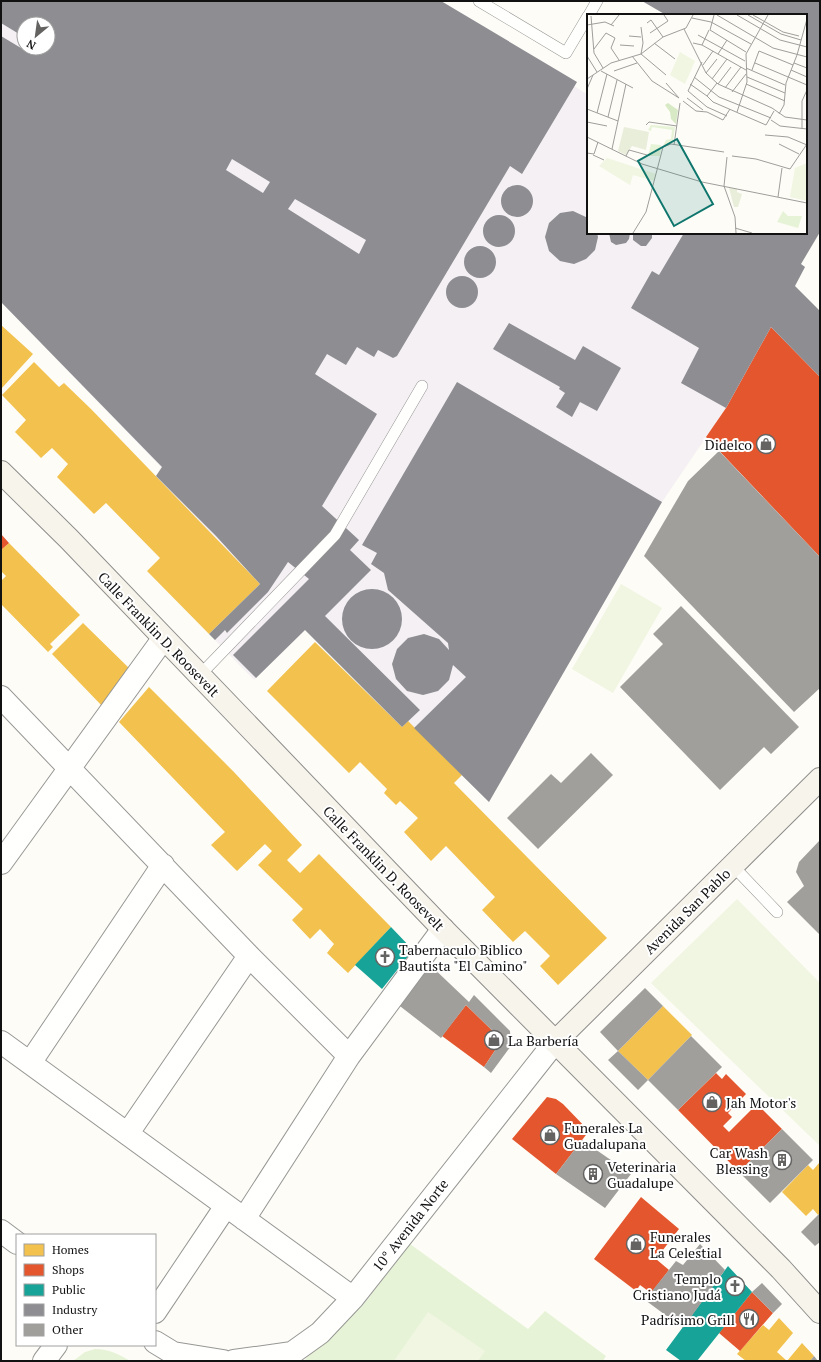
<svg xmlns="http://www.w3.org/2000/svg" width="821" height="1362" font-family="'PT Serif',serif">
	<style>
		.industrial { fill: #f5f0f3; fill-rule: evenodd }
		.green { fill: #e7f3d7 }
		.pitch { fill: #f0f6e1 }
		.homes { fill: #f2c14e }
		.shops { fill: #e4572e }
		.public { fill: #17a398 }
		.industry { fill: #8d8d92; fill-rule: evenodd }
		.building { fill: #a19f9c }
		.lines { fill: none; stroke-linecap: round; stroke-linejoin: round }
		.lane-casing { stroke: #979795; stroke-width: 12 }
		.street-casing { stroke: #979795; stroke-width: 24 }
		.secondary-casing { stroke: #8e8d8b; stroke-width: 24 }
		.lane { stroke: #fffffe; stroke-width: 11 }
		.street { stroke: #fffffe; stroke-width: 22 }
		.secondary { stroke: #f6f4eb; stroke-width: 22 }
		.labels { text-anchor: middle; dominant-baseline: central; stroke-width: 4; stroke-linejoin: round; paint-order: stroke }
		.poi-label { font-size: 14px; fill: #111; stroke: #fff; text-anchor: start }
		.street-label { font-size: 14px; fill: #111; stroke: #fff }
		.inset-road { fill: none; stroke: #9f9e9b; stroke-width: 1 }
		.view { fill: #0f766e; fill-opacity: 0.15; stroke: #0f766e; stroke-width: 2 }
		.inset-edge { fill: none; stroke: #111; stroke-width: 2 }
	</style>
	<rect width="100%" height="100%" fill="#fdfcf7"/>
	<!-- industrial -->
	<path class="industrial" d="M1,1h440l136,81 -3,4 14,9v138h158l59,34 -79,141 -64,94 -173,300 -75,-74 -12,-1 -97,-97 -51,50 -39,-40 45,-56 -104,-108 5,-9 -160,-165zM24,24h24v24h-24z"/>
	<!-- green -->
	<path class="green" d="M410,1244l118,85 17,-18 61,45 -3,5h-298l1,-3 57,-53z
		M95,1349c14,0 24,5 35,12h-57l12,-9z"/>
	<!-- pitch -->
	<path class="pitch" d="M621,584l41,24 -49,85 -41,-24z
		M737,899l83,84v163l-169,-163z
		M428,1312l57,39 -7,10h-84z"/>
	<!-- homes -->
	<path class="homes" d="M1,325l32,29 -32,35z
		M34,362l25,25 5,-4 27,26 169,175 -51,50 -62,-63 13,-13 -54,-55 -12,11 -37,-37 11,-13 -16,-16 -11,10 -26,-26 11,-12 -24,-25z
		M9,543l71,72 -30,29 3,3 -5,5 -47,-48v-23l5,-5 -5,-5v-21z
		M83,623l48,47 -27,38 -52,-54z
		M315,642l87,85 6,-6 54,54 -8,8 153,155 -49,47 -18,-19 10,-10 -25,-25 -12,11 -31,-32 13,-13 -49,-51 -15,15 -27,-29 14,-14 -18,-17 -4,4 -12,-12 3,-4 -27,-27 -11,11 -82,-82z
		M149,687l84,84 69,74 -15,15 13,13 19,-19 72,73 -43,46 -21,-20 7,-9 -14,-15 -10,10 -18,-19 11,-11 -45,-44 14,-14 -7,-7 -28,27 -26,-26 14,-13 -106,-110z
		M663,1006l29,29 -44,45 -30,-29z
		M820,1162v51l-2,2 -5,-6 -7,7 -24,-24 26,-27 5,5z
		M779,1318l14,15 -16,19 10,9 15,-18 12,13 -4,5h-64l-9,-7 26,-29 6,5z"/>
	<!-- shops -->
	<path class="shops" d="M771,327l49,50v180l-114,-120 20,-29z
		M1,534l8,9 -8,7z
		M466,1005l36,35 -18,27 -42,-31z
		M716,1073l6,6 4,-5 20,20 -18,19 4,4 -9,9 6,6 28,-28 25,25 -43,43 -61,-62z
		M547,1097l9,2 7,5 26,27 -33,43 -44,-35z
		M641,1197l38,32 -23,30 13,11 -18,23 -11,-8 -4,6 -42,-32z
		M752,1292l21,21 -33,38 -21,-18z"/>
	<!-- public -->
	<path class="public" d="M391,927l22,23 -31,39 -27,-24z
		M728,1266l24,26 -55,69h-16l-15,-11z"/>
	<!-- industry -->
	<path class="industry" d="M1,1h440l136,81 -55,92 -12,-8 -113,190 -4,2 -15,-8 -4,7 -17,-10 -11,18 -19,-11 -12,20 62,40 -55,92 37,34 -9,10 21,20 -46,46 95,94 -18,17 -97,-97 -49,48 -23,-23 76,-76 -21,-17 -20,30 -41,41 -2,-3 -10,10 -6,-6 51,-50 -44,-48 -60,-60 6,-9 -161,-165v-266l20,12 3,-4v4h24v-24h-24v13l-23,-14zM232,159l38,23 -7,11 -37,-23zM295,199l71,41 -7,14 -71,-45z
		M642,1h178v231l-19,32 4,3 -10,19 25,25v66l-49,-50 -45,81 -45,-25 18,-35 -68,-40 21,-37 7,4 25,-42h122v-218h-140z
		M501 201a16 16 0 1 1 32 0a16 16 0 1 1-32 0Z
		M573,211l15,7v15h9l1,4 -3,13 -9,9 -12,5 -14,-3 -11,-10 -4,-14 4,-14 11,-10z
		M483 231a16 16 0 1 1 32 0a16 16 0 1 1-32 0Z
		M609,233h21l-1,6 -3,4 -10,2 -5,-3z
		M633,233h19v5l-6,8h-5l-8,-6z
		M464 262a16 16 0 1 1 32 0a16 16 0 1 1-32 0Z
		M446 292a16 16 0 1 1 32 0a16 16 0 1 1-32 0Z
		M509,323l66,37 8,-14 38,22 -24,43 -17,-9 -8,15 -16,-10 9,-14 -6,-4 1,-2 -67,-38z
		M457,382l205,120 -173,300 -75,-74 52,-51 -13,-12 -4,15 -11,11 -15,4 -16,-4 -11,-12 -4,-15 5,-15 11,-11 16,-4 15,5 10,11 -1,-7 -60,-53 -4,-17 -13,-9 6,-11 -15,-8z
		M342 619a30 30 0 1 1 60 0a30 30 0 1 1-60 0Z"/>
	<!-- building -->
	<path class="building" d="M719,451l101,106v131l-26,24 -150,-156 44,-75z
		M681,606l118,121 -28,27 -7,-7 -44,43 -100,-103 43,-43 -10,-10z
		M591,753l22,22 -75,74 -31,-31 44,-44 10,9z
		M820,840v95l-33,-33 17,-16 -8,-14 3,-10z
		M428,963l41,39 5,-7 36,36 1,15 -20,27 -7,-6 18,-27 -36,-35 -25,33 -45,-35z
		M645,988l18,18 -45,45 -18,-19z
		M691,1036l31,31 -44,43 -30,-30z
		M618,1051l30,29 -10,10 -30,-30z
		M782,1129l31,31 -43,43 -31,-31z
		M582,1140l49,34 -26,34 -49,-34z
		M820,1213v29l-5,4 -14,-14z
		M700,1244l25,26 -42,58 -38,-28 31,-39 7,4z
		M762,1283l20,21 -9,9 -21,-21z
		M814,1356l4,5h-8z"/>
	<g class="lines">
		<!-- lane casing -->
		<g class="lane-casing">
			<path id="lane" d="M479,1l87,52 22,-37
				M589,15l8,-14
				M199,676l136,-141 87,-149
				M733,866l44,46"/>
		</g>
		<!-- street casing -->
		<g class="street-casing">
			<path id="street" d="M1,697l248,259 100,100
				M1,863l162,-224
				M1,1042l352,256
				M30,1063l133,-198
				M128,1133l121,-177
				M244,1219l105,-163 94,-127
				M1,1231l16,12
				M155,1312l71,-106
				M155,1342l18,11 50,8
				M44,1361l12,-16
				M234,1361l58,-8 28,-20 33,-35 202,-256"/>
		</g>
		<!-- secondary casing -->
		<g class="secondary-casing">
			<path id="secondary" d="M1,472l68,67 374,390 338,340 39,43
				M555,1042l265,-263"/>
		</g>
		<!-- lane -->
		<use href="#lane" class="lane"/>
		<!-- street -->
		<use href="#street" class="street"/>
		<!-- secondary -->
		<use href="#secondary" class="secondary"/>
	</g>
	<!-- icons -->
	<defs>
		<g id="shop-ring" transform="scale(1)"><circle r="9.5" fill="#fff" stroke="#646362" stroke-width="1.5"/><path d="M-5-2.5h2.3a2.7 3.5 0 0 1 5.4 0H5L5.5 6h-11ZM-1.5-2.5h3a1.5 2.3 0 0 0-3 0Z" fill="#646362"/></g>
		<g id="church-ring" transform="scale(1)"><circle r="9.5" fill="#fff" stroke="#646362" stroke-width="1.5"/><path d="M-1.2-6h2.4v3.5h3.3v2.4h-3.3V6h-2.4V-.1h-3.3v-2.4h3.3Z" fill="#646362"/></g>
		<g id="building-ring" transform="scale(1)"><circle r="9.5" fill="#fff" stroke="#646362" stroke-width="1.5"/><path d="M-4-6H4V6H1V3H-1V6H-4ZM-2.5-4.3h1.7v1.8h-1.7ZM.8-4.3h1.7v1.8H.8ZM-2.5-1h1.7V.8h-1.7ZM.8-1h1.7V.8H.8Z" fill="#646362"/></g>
		<g id="restaurant-ring" transform="scale(1)"><circle r="9.5" fill="#fff" stroke="#646362" stroke-width="1.5"/><path d="M-5-6h1v4h1v-4h1v4h1v-4h1v5L-1.5 .5V6h-2V.5L-5-1ZM5-6V6H3V1.5H1.5Q1.5-4 5-6Z" fill="#646362"/></g>
	</defs>
	<g fill-rule="evenodd">
		<use href="#shop-ring" x="766" y="444"/>
		<use href="#church-ring" x="385" y="957"/>
		<use href="#shop-ring" x="494" y="1040"/>
		<use href="#shop-ring" x="712" y="1102"/>
		<use href="#shop-ring" x="550" y="1135"/>
		<use href="#building-ring" x="782" y="1160"/>
		<use href="#building-ring" x="593" y="1174"/>
		<use href="#shop-ring" x="636" y="1244"/>
		<use href="#church-ring" x="735" y="1286"/>
		<use href="#restaurant-ring" x="749" y="1319"/>
	</g>
	<g class="labels">
		<!-- poi labels -->
		<g class="poi-label">
			<text x="752" y="444" text-anchor="end">Didelco</text>
			<text x="399" y="949">Tabernaculo Biblico<tspan x="399" dy="16">Bautista "El Camino"</tspan></text>
			<text x="508" y="1040">La Barbería</text>
			<text x="726" y="1102">Jah Motor's</text>
			<text x="564" y="1127">Funerales La<tspan x="564" dy="16">Guadalupana</tspan></text>
			<text x="768" y="1152" text-anchor="end">Car Wash<tspan x="768" dy="16">Blessing</tspan></text>
			<text x="607" y="1166">Veterinaria<tspan x="607" dy="16">Guadalupe</tspan></text>
			<text x="650" y="1236">Funerales<tspan x="650" dy="16">La Celestial</tspan></text>
			<text x="721" y="1278" text-anchor="end">Templo<tspan x="721" dy="16">Cristiano Judá</tspan></text>
			<text x="735" y="1319" text-anchor="end">Padrísimo Grill</text>
		</g>
		<!-- street labels -->
		<g class="street-label">
			<text transform="translate(159 634) rotate(46)">Calle Franklin D. Roosevelt</text>
			<text transform="translate(384 868) rotate(46)">Calle Franklin D. Roosevelt</text>
			<text transform="translate(687 911) rotate(-45)">Avenida San Pablo</text>
			<text transform="translate(410 1225) rotate(-52)">10° Avenida Norte</text>
		</g>
	</g>
	<!-- overview -->
	<g transform="translate(587 14)">
		<rect width="220" height="220" fill="#fdfcf7"/>
		<path d="M64,111l24,2 -2,14 -10,5 3,-6 5,-1 1,-9 -20,-3 -1,4 -3,-1zM64,130l10,1 -1,11h-12zM196,197l5,5h14l-4,12 -21,-6z" fill="#e7f3d7"/>
		<path d="M81,89l10,7 -2,14 -5,-5 -1,-7 -5,-7z" fill="#d8eac5"/>
		<path d="M37,113l25,5 -3,18 -14,-4 -6,9 -8,-4zM142,174l8,1v3l5,2 -4,13h-4z" fill="#e9eedb"/>
		<path d="M93,38l15,9 -10,23 -15,-9zM20,144l49,16 -2,7 -21,-6 -3,10 -31,-19zM220,149v38l-17,-4 5,-29z" fill="#f0f6e1"/>
		<path class="inset-road" d="M127,1l-4,15 36,22M130,1l56,33 34,9M150,1l43,25 27,7M161,1l33,19 20,6M166,1l30,17 16,4M4,2l3,37 9,15M105,4l19,4 40,22M60,9l4,-3 12,17M0,11l18,-3 9,4M24,11l8,-10M54,13l2,16 -2,11 25,21M97,15l22,44 12,11 54,24 13,9 22,3M63,19l18,-12 -4,-6M111,21l47,26M42,22l12,1M67,29l21,16M106,29l9,2 44,25M33,31l14,1M115,31l7,-15M7,35l12,-16 9,5 -4,10 8,12M131,40l9,-14M0,42l10,16M45,42l20,25 27,17M115,48l-14,29 19,16 20,9M168,49l52,22M207,49l13,5M116,51l10,-14M159,54l39,17M165,56l7,-19 34,14M204,56l16,7M14,57l32,17M27,57l23,-8M119,59l11,-14M107,63l25,20 52,21M160,63l38,16M0,65l24,-16 30,-9 22,-17 23,-9 7,-13M125,65l15,-20M79,69l13,15M130,69l-10,13 6,6 53,23 8,-14M103,70l17,12M131,70l13,-17M159,70l39,17M138,74l16,-21M0,75l6,-14M145,78l14,-18M100,84l16,12M96,87l13,10 11,1 16,8 7,-11M0,95l31,12M150,98l10,-30 -1,-28 22,-39M10,99l10,-39M192,100l5,-9 2,-22 11,-28 10,-36M21,103l9,-37M184,106l9,6 27,3M0,108l20,4M59,111l3,-3 28,4M215,114v-27l5,-11M178,121l23,2 19,8v4M0,123l55,27 60,18 105,21M192,130l20,10M87,131l6,-42M25,135l14,-65M0,139l7,1 4,-12M6,141l11,5M39,142l3,-6 18,5M145,142l24,3 34,10 17,-25M140,143l-3,29 11,31 1,16M191,183l4,-29M148,214l17,5M46,219l13,-21 17,-65 8,-3 53,8"/>
		<path class="view" d="M90,125l36,65 -39,22 -36,-65z"/>
		<rect width="220" height="220" class="inset-edge"/>
	</g>
	<!-- border -->
	<rect width="821" height="1362" fill="none" stroke="#111111" stroke-width="4"/>
	<!-- legend -->
	<rect x="16" y="1234" width="140" height="112" fill="#ffffff" stroke="#a0a0a0"/>
	<rect x="24" y="1244" width="20" height="12" fill="#f2c14e" stroke="#a0a0a0"/>
	<text x="52" y="1254" font-size="12" fill="#111111">Homes</text>
	<rect x="24" y="1264" width="20" height="12" fill="#e4572e" stroke="#a0a0a0"/>
	<text x="52" y="1274" font-size="12" fill="#111111">Shops</text>
	<rect x="24" y="1284" width="20" height="12" fill="#17a398" stroke="#a0a0a0"/>
	<text x="52" y="1294" font-size="12" fill="#111111">Public</text>
	<rect x="24" y="1304" width="20" height="12" fill="#8d8d92" stroke="#a0a0a0"/>
	<text x="52" y="1314" font-size="12" fill="#111111">Industry</text>
	<rect x="24" y="1324" width="20" height="12" fill="#a19f9c" stroke="#a0a0a0"/>
	<text x="52" y="1334" font-size="12" fill="#111111">Other</text>
	<!-- north arrow -->
	<g transform="translate(36 36) rotate(209)"><circle r="19" fill="#ffffff" stroke="#a0a0a0"/>
	<path d="M0-3L7 15L0 10L-7 15Z" fill="#646362"/>
	<text y="-6" font-size="11" font-weight="bold" text-anchor="middle" fill="#111111">N</text>
	</g>
</svg>
